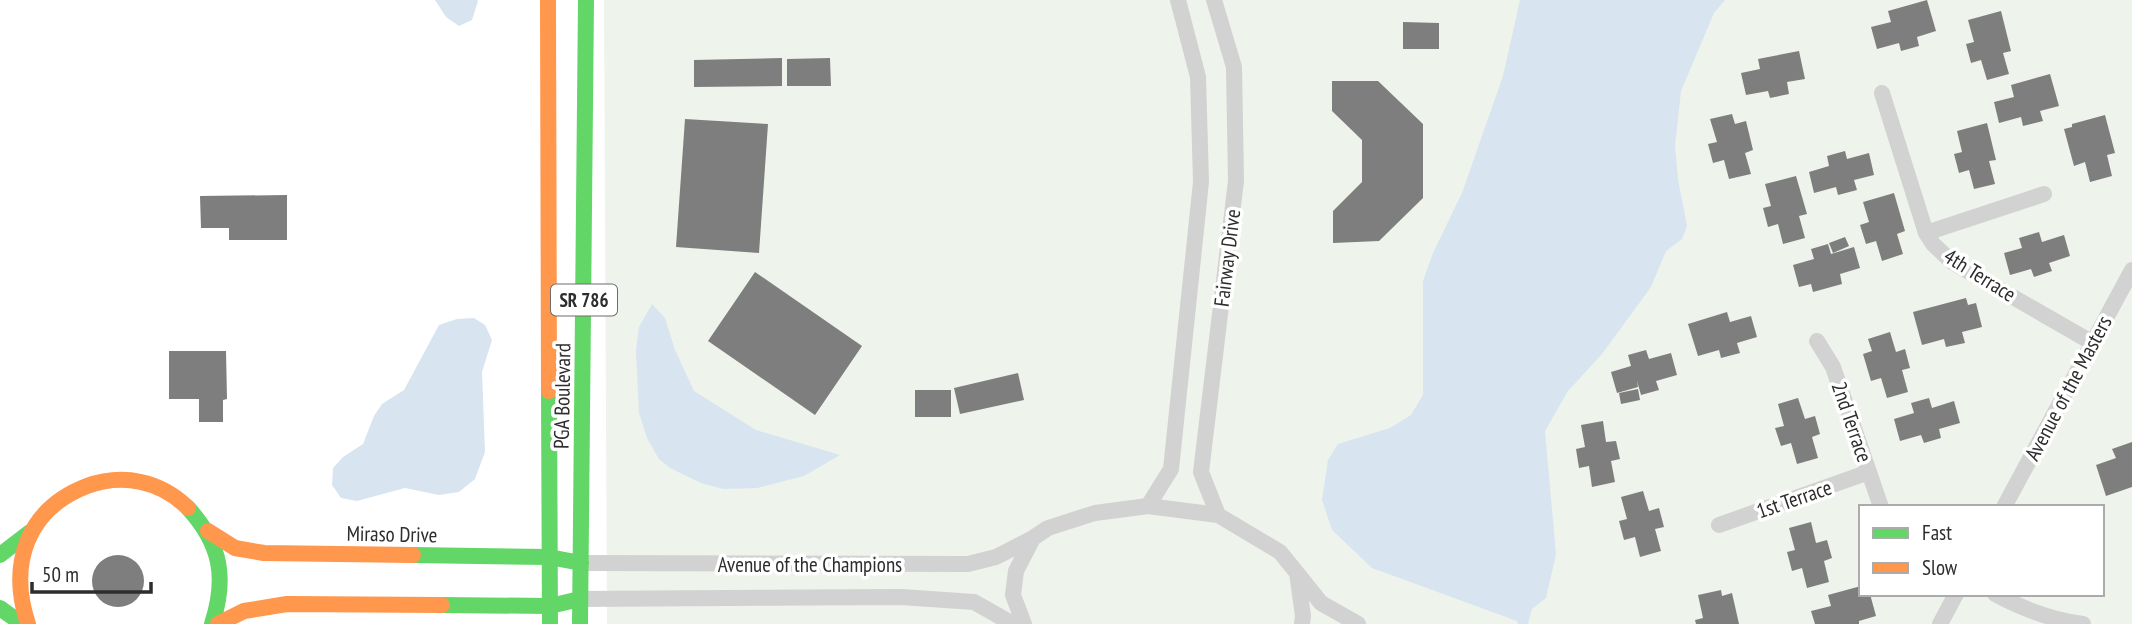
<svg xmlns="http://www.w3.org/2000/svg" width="2132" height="624" font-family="'PT Sans Narrow',sans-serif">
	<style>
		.green { fill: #eef3eb; fill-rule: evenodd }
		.water { fill: #d8e4f0 }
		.building { fill: #7e7e7e }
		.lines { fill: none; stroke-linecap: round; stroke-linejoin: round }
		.street { stroke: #d2d2d2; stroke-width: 16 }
		.fast { stroke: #63d668; stroke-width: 16 }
		.slow { stroke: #ff974d; stroke-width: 16 }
		.labels { text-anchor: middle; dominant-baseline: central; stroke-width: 7; stroke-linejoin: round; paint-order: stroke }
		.shield { fill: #fff; stroke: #6c6c6c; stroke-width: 2 }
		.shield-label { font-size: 19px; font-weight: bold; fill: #2d2d2d }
		.street-label { font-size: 21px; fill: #2d2d2d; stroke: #fff }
	</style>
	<rect width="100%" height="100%" fill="#fff"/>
	<!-- green -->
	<path class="green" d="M604,0h1528v624h-1525zM1861,507h241v87h-241z"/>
	<!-- water -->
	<path class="water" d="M435,0h42l1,1 -6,19 -13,6 -13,-9z
		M1520,0h205l-11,13 -33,78 -6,55 3,33 9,47 -5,13 -16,12 -15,36 -49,67 -34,37 -23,40 11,123 -10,44 -14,11 -4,15h-10l-1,-3 -145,-53 -40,-38 -10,-30 6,-40 10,-16 52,-16 21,-13 12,-20v-114l10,-28 29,-60 41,-117z
		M652,304l13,14 10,32 19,41 62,39 84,25 -36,21 -47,12 -34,1 -22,-6 -31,-15 -11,-9 -12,-21 -8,-25 -3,-63 3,-23z
		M474,318l11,7 7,15 -10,32 3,80 -10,27 -16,13 -20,3 -34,-7 -48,13 -16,-3 -9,-13 1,-17 10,-11 20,-13 11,-28 8,-12 22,-14 35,-65 18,-6z
		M106 581a13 13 0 1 1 26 0a13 13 0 1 1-26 0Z"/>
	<!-- building -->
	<path class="building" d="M1927,0l9,31 -19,6 2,9 -18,5 -2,-8 -22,6 -6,-22 20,-5 -3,-11z
		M2001,11l10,40 -8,2 6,21 -22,6 -6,-20 -10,3 -5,-19 8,-2 -6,-22z
		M1403,22l36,1v26h-36z
		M1799,51l6,28 -18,3 2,12 -19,4 -2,-7 -22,4 -5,-22 19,-4 -2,-10z
		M782,58v28l-88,1v-27z
		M830,58l1,28h-44v-27z
		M2050,74l9,32 -19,5 3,10 -20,5 -2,-9 -22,6 -5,-21 20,-5 -3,-12z
		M1332,81h46l45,43v74l-44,43 -46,2v-32l29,-29v-42l-30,-29z
		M1732,114l3,10 11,-3 7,29 -8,3 6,21 -22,5 -5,-19 -11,3 -5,-19 9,-2 -7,-23z
		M2105,115l10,38 -8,2 5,21 -22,6 -5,-20 -11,4 -10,-37 8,-2v-3z
		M685,119l83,5 -9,129 -83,-6z
		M1987,123l9,37 -7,1 6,23 -21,5 -5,-19 -10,3 -5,-19 8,-2 -5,-21z
		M1845,151l2,8 22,-6 5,22 -20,5 3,10 -19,5 -2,-8 -22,6 -5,-21 20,-6 -2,-10z
		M1796,176l11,38 -8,2 6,22 -22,6 -5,-20 -10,3 -5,-19 8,-2 -6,-22z
		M1894,193l11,38 -8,3 6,20 -21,7 -6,-20 -10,3 -6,-19 9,-3 -6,-20z
		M287,195v45h-58v-12h-28l-1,-32z
		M2039,232l3,10 22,-7 6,21 -21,7 3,8 -18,6 -3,-8 -21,6 -6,-22 18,-5 -3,-10z
		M1845,237l4,9 -16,7 -4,-10z
		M1828,244l3,10 23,-7 6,21 -20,6 2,10 -29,8 -2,-8 -12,3 -6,-22 21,-6 -3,-10z
		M755,272l107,74 -47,69 -107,-74z
		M1966,298l2,7 8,-2 6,24 -20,5 3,11 -19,4 -2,-8 -22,6 -9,-33z
		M1727,312l3,10 21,-6 6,21 -20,6 3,10 -19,5 -2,-8 -21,6 -10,-32z
		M1890,332l6,20 9,-3 5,19 -8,2 6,22 -21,6 -6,-20 -10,3 -8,-27 9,-3 -4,-12z
		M1646,350l3,9 22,-6 6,22 -21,6 3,9 -18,5 -4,-14 1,6 -21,6 -6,-21 20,-6 -3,-11z
		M169,351h57l1,48 -4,1v22h-24v-23h-30z
		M1018,373l6,27 -64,14 -6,-26z
		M1638,389l2,11 -19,4 -2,-11z
		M915,390h36v27h-36z
		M1798,398l7,21 10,-3 5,18 -8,3 6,21 -21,6 -6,-21 -10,3 -6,-18 9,-2 -6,-22z
		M1929,398l3,10 22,-7 6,22 -21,6 2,9 -17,5 -3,-8 -21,6 -6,-22 20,-6 -3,-10z
		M1603,421l3,21 10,-1 4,18 -9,2 4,21 -23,5 -3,-21 -10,2 -3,-19 9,-2 -4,-22z
		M2132,442v45l-26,9 -10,-31 20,-7 -4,-9z
		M1643,491l6,20 10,-3 5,19 -9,2 6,22 -21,6 -5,-20 -11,3 -5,-19 8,-2 -6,-22z
		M1811,522l5,21 11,-3 5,18 -8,3 5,21 -22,6 -5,-20 -10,3 -5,-19 8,-2 -6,-22z
		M92 581a26 26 0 1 1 52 0a26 26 0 1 1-52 0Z
		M1861,586v8h9l6,22 -17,5v3h-44l-4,-13 20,-5 -3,-11z
		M1721,590l1,6 10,-3 7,31h-43l-1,-4 8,-2 -5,-23z"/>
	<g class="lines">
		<!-- street -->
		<path class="street" d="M1214,0l20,67 2,114 -35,291 17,43
			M1882,93l44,140 7,11 19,18 141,81
			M1926,233l118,-39
			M1817,341l16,26 48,140
			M1148,506l23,-37 30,-287 -3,-105 -20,-77
			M2004,507l128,-237
			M1719,525l150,-53
			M581,563l387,1 28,-7 37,-19
			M1297,573l24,30 37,21
			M1995,594c28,15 56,26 88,30
			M580,599l321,-2 73,5 39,22
			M1024,624l-11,-29 3,-24 17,-33 15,-10 47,-15 53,-7 70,9 62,37 17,21 6,43 -1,8
			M1940,624l16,-30"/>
		<!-- fast -->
		<path class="fast" d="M549,391l1,233
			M188,508c33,36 39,70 24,116
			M0,555l30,-23
			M413,555l136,2 32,6
			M442,605l108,1 30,-7
			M0,608l22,16
			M580,624l6,-624"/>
		<!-- slow -->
		<path class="slow" d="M548,0l1,391
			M208,531l27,17 29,5 149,2
			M28,624c-20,-60 -1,-115 59,-138 36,-13 74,-5 101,22
			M218,624l26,-13 43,-7 155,1"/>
	</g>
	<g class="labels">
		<!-- shield labels -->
		<rect class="shield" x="551" y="284.5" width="66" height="31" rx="5"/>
		<g class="shield-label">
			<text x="584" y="300">SR 786</text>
		</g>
		<!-- street labels -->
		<g class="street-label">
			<text transform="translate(1227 258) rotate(-83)">Fairway Drive</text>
			<text transform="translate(1980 275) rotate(32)">4th Terrace</text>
			<text transform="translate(2068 388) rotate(-62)">Avenue of the Masters</text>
			<text transform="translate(562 396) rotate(-89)">PGA Boulevard</text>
			<text transform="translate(1852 422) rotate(71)">2nd Terrace</text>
			<text transform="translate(1794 499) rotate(-19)">1st Terrace</text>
			<text transform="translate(392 534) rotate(1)">Miraso Drive</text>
			<text x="810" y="564">Avenue of the Champions</text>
		</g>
	</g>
	<!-- legend -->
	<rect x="1859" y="505" width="245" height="91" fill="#ffffff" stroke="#ababab" stroke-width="2"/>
	<rect x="1873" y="528" width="35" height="10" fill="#63d668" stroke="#ababab" stroke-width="2"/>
	<text x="1922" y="540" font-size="21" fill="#2d2d2d">Fast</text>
	<rect x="1873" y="563" width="35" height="10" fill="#ff974d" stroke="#ababab" stroke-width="2"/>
	<text x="1922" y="575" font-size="21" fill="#2d2d2d">Slow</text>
	<!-- scale -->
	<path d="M32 582v10h119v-10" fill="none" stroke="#2d2d2d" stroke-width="3.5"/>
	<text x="42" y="582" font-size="21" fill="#2d2d2d" stroke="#ffffff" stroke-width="5" paint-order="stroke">50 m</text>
</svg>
